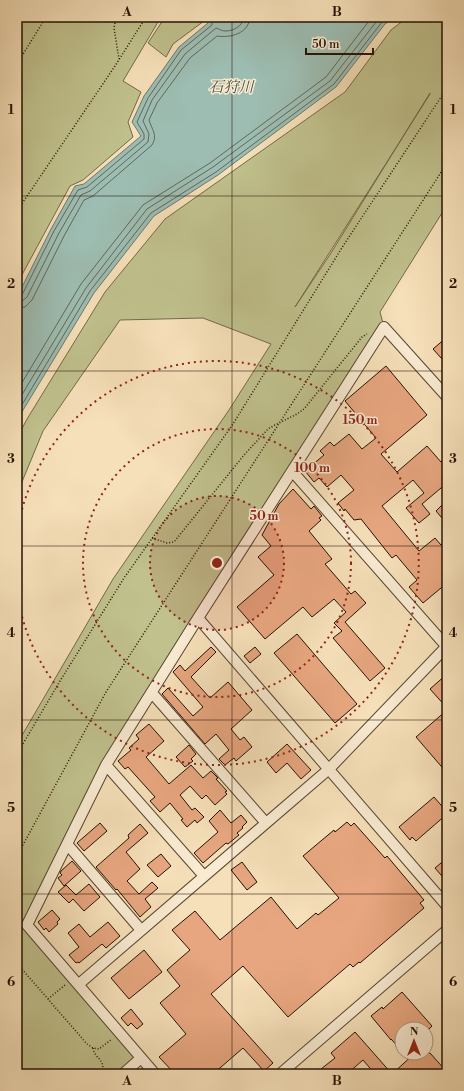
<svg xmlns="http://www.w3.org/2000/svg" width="464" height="1091" font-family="'Libre Bodoni','Noto Serif JP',serif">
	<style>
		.green { fill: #c0c18d; stroke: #726948; fill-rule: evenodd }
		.water { fill: #9dbdb2; stroke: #6d786c }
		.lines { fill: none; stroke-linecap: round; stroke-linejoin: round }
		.shore { stroke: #60675a; stroke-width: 1 }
		.building { fill: #e7a67f; stroke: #241103 }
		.minor-casing { stroke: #584530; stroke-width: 12 }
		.path { stroke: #241103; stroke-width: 1.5; stroke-dasharray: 1 2; stroke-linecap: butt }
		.minor { stroke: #f9ebd2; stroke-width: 10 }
		.grid { fill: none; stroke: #241103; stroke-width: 1; stroke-opacity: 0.55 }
		.ring { fill: none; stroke: #8f2418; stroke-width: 2; stroke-dasharray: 2 4 }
		.labels { text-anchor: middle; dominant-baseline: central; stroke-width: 3; stroke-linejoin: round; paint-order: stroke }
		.water-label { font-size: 15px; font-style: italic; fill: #4e4d40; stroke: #f9ebd2 }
		.centre { fill: #8f2418; stroke: #f9ebd2; stroke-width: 2 }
		.ring-label { font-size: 12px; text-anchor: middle; font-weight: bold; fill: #8f2418; stroke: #f9ebd2; stroke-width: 3; stroke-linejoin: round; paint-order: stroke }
		.neatline { fill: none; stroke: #241103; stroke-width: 1.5 }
		.grid-label { font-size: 13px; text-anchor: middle; font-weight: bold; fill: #241103 }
	</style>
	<rect width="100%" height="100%" fill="#f6e0b9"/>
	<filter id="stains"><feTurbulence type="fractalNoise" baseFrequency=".005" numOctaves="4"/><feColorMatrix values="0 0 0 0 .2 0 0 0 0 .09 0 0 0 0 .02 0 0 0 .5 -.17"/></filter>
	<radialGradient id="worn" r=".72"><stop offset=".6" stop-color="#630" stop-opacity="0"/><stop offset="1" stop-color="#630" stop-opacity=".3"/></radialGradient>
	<!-- green -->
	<path class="green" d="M17,17h144l-38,64 18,11 -13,30 5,15 -50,43 -13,6 -53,98z
		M165,17h39v4l-31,23 -7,13 -18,-14z
		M408,17h39v188l-67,107 4,15 -278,438 -79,160 114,133 -19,16h-105v-330l96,-165 116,-169 42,-66 -68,-26 -83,2 -77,111 -26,63v-56l10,-19 78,-127 60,-73 180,-127 46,-62zM430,93l-99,160 -36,54 135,-213z"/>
	<!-- water -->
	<path class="water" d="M208,17h13l3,5 17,-5h154l-10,7 -49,63 -118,88 -64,41 -60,77 -77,127v-123l34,-68 24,-43 9,-2 57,-48 -9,-14 12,-26 35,-49 29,-24z"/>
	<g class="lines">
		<!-- shore -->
		<path class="shore" d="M17,297l5,-2 32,-64 24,-41 9,-3 57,-48v-5l-7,-12 11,-24 33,-48 31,-25v-8
			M17,302l5,-1 5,-4 32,-64 22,-38 9,-4 58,-49 1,-8 -6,-13 9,-21 33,-46 31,-26c3,1 6,3 9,3 9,0 18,-5 19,-14
			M17,308l8,-1 7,-7 32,-64 20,-36 9,-4 59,-51c6,-10 0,-15 -3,-25l8,-17 33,-45 27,-22c13,2 32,-2 33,-19
			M17,391l64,-107 62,-79 67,-42 116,-86 46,-60
			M17,403l69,-115 61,-79 66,-42 117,-86 50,-64
			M17,413l73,-122 61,-78 65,-41 118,-88 48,-62 6,-5"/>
	</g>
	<!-- building -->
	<path class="building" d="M447,337v17l-5,5 -9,-10z
		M386,366l41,49 -46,39 16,18 30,-26 14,16 6,-5v26l-25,21 8,10 -11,9 -13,-15 18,-15 -11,-13 -31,26 37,45 16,-13 6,7 6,-6v44l-24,20 -14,-16 8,-7 -21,-25 -4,3 -31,-39 -7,1 -9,-11 -1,2 -6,-8 16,-13 -13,-15 -14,12 -8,-9 -5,4 -9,-11 19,-16 -4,-4 10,-9 4,4 15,-12 13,15 14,-11 -31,-37z
		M293,489l18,20 3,-3 8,10 -3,2 2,2 -12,11 23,28 -7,5 26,30 4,-3 11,12 -21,19 40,46 -15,13 -37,-43 9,-7 -8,-8 12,-11 -12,-13 -22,18 -9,-10 -38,32 -28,-32 37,-32 -16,-18 13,-11 -9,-11 17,-31z
		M443,504l4,5v15l-11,-13z
		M297,634l60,70 -22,19 -61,-70z
		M211,647l5,5 -25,25 19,21 18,-16 24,28 -21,19 9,11 4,-3 8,10 -16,14 -2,-3 -9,7 -6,-6 10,-9 -13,-16 -11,10 -43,-50 6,-6 25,28 10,-9 -30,-35 7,-7 5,6z
		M255,647l6,7 -11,9 -6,-7z
		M447,674v34l-17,-19z
		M447,710v63l-31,-36z
		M149,724l15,17 -18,16 23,27 22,-19 12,13 8,-7 7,7 -2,1 11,12 -2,1 2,2 -12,11 -9,-10 -4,4 -12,-13 -10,9 12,15 3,-2 9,9 -7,6 -2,-3 -8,7 -6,-7 2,-1 -13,-16 -10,9 -10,-11 5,-4 -27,-30 -3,2 -7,-8 13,-11 -2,-2 10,-9 -3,-4z
		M287,744l24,26 -10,9 -14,-16 -11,10 -9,-11z
		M189,745l7,9 -5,5 2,2 -8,6 -9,-10z
		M434,797l13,15v2l-31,27 -4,-4 -2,3 -11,-13z
		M220,810l11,13 10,-8 6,7 -5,5 1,1 -6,5 2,2 -11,9 -2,-1 -23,20 -9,-10 24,-21 -9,-11z
		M347,822l4,4 3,-3 31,35 2,-2 37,44 -4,3 4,5 -64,55 -1,-1 -6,5 -3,-3 -62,53 -45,-51 -32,28 62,69 -9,8 -21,-23 -30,26h-38l-16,-17 27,-23 -26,-31 20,-17 -13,-16 23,-20 -18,-20 23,-19 25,29 51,-43 26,32 19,-16 2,2 21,-17 -36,-42 31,-26 1,2z
		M100,823l7,8 -23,20 -7,-8z
		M140,824l8,9 -22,19 14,17 -13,12 12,13 13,-12 6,6 -13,11 6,8 -11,10 -23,-28 -1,1 -20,-23 33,-29 -1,-3z
		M161,854l10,12 -13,11 -11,-12z
		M447,858v24l-12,-14z
		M72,861l9,10 -17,15 -6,-8 4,-3 -2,-2 1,-2z
		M242,862l15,20 -10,8 -16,-20z
		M89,884l11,13 -16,14 -11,-12 -4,4 -11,-11 8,-7 10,10z
		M52,910l8,9 -3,3 1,2 -9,8 -3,-4 -2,2 -6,-8z
		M108,922l12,14 -14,12 -4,-4 -23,19 -1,-1 -2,1 -7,-8 10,-8 -11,-14 11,-9 11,13z
		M144,950l18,22 -33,27 -18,-21z
		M402,992l30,34 -3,3h-27v22l-11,-12v1l-20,-24 11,-9 1,2z
		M131,1009l12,15 -6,5 -6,-6 -3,3 -7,-8z
		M355,1032l37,42 23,-21h15l17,19v2h-72l-12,-14 -16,14h-22l-4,-5 14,-11 -4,-5z"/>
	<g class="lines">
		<!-- minor casing -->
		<g class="minor-casing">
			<path id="minor" d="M292,471l155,176
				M198,618l249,288
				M152,693l114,130
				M106,765l98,111
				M67,844l74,86
				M79,984l250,-215 118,-123
				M123,1074l18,-16
				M155,1074l-128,-149 79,-160 92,-147 186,-291 63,70
				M280,1074l167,-144"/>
		</g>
		<!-- path -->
		<path class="path" d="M116,17l-2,11 5,31
			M17,64l29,-47
			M17,211l98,-145 31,-49
			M152,538l15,5 7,-1 70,-87 24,-26 7,-4 22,-11 7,-5 58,-72 5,-3
			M17,754l43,-73 64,-103 109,-154 110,-178 104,-158
			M17,856l89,-164 341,-529
			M17,966l4,2 66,76 6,4 6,1 13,-10
			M48,999l17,-14
			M93,1048c2,12 13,10 9,26"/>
		<!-- minor -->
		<use href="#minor" class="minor"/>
	</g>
	<!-- grid -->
	<path class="grid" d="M232,17v1057M17,196h430M17,371h430M17,546h430M17,720h430M17,894h430"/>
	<!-- distance rings -->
	<circle cx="217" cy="563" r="67" fill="#8f2418" fill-opacity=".12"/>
	<g class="ring">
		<circle cx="217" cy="563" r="67"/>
		<circle cx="217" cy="563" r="134"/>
		<path d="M17 533A202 202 0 1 1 17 593"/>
	</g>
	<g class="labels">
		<!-- water labels -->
		<g class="water-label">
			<text x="231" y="87">石狩川</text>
		</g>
	</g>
	<circle cx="217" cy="563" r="6" class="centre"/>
	<g class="ring-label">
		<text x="360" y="424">150 m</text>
		<text x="312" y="472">100 m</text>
		<text x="264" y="520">50 m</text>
	</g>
	<!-- margin -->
	<rect width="464" height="1091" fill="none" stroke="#f6e0b9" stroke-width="44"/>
	<!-- north arrow -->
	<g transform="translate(414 1041)"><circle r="19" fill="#f9ebd2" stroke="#a4947f"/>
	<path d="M0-3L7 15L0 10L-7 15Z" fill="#8f2418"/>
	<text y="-6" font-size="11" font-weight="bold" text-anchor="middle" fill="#241103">N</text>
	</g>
	<!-- scale -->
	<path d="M306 48v6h67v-6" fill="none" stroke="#241103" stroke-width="2"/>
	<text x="312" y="48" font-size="12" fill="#241103" stroke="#f9ebd2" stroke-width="3" paint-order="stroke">50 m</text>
	<rect x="22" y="22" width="420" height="1047" class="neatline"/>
	<g class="grid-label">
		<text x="127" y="16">A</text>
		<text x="337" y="16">B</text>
		<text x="11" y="114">1</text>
		<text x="453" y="114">1</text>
		<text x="11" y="288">2</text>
		<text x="453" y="288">2</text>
		<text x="11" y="463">3</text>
		<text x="453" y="463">3</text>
		<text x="11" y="637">4</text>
		<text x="453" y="637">4</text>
		<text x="11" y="812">5</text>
		<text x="453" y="812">5</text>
		<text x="11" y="986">6</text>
		<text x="453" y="986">6</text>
		<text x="127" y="1085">A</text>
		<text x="337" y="1085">B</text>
	</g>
	<rect width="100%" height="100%" filter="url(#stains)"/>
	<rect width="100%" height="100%" fill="url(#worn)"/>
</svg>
